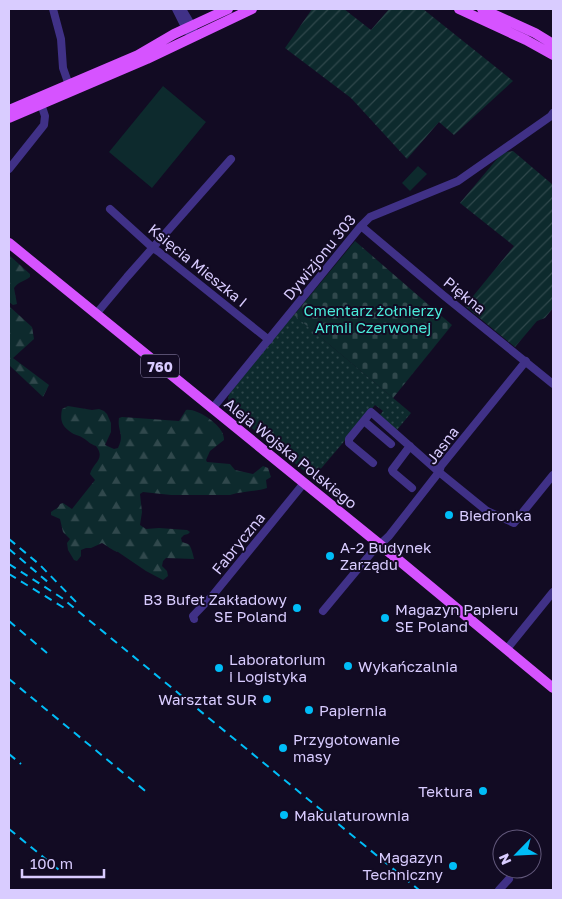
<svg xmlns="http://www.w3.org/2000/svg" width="562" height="899" font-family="'Golos Text',sans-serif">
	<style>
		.grass { fill: url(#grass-dots) }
		.forest { fill: url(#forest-firs) }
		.cemetery { fill: url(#cemetery-stones) }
		.garden { fill: url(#garden-furrows) }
		.pitch { fill: #0d2a2d }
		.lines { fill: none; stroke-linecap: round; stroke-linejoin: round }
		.minor { stroke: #403187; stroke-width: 8 }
		.major { stroke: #d653ff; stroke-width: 10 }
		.rail { stroke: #00bdf7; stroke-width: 2; stroke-dasharray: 8 6; stroke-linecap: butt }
		.poi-dot { fill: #00bdf7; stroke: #120b23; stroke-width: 2 }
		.labels { text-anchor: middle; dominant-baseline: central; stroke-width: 4; stroke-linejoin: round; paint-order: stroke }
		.shield { fill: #120b23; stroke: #9d92bd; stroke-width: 1 }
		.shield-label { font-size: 14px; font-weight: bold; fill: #d9ccff }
		.street-label { font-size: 15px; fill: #d9ccff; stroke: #120b23 }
		.park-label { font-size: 15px; fill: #4becda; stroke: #120b23 }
		.poi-label { font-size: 15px; fill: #d9ccff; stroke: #120b23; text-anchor: start }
	</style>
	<defs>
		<pattern id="grass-dots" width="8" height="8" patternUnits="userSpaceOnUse" patternTransform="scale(1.25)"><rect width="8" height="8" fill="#0d2a2d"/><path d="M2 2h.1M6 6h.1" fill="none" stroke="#30484c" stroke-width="1.8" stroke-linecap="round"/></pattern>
		<pattern id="forest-firs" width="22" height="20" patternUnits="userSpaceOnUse" patternTransform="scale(1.25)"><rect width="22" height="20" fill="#0d2a2d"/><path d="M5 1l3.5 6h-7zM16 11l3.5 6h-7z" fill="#30484c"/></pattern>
		<pattern id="cemetery-stones" width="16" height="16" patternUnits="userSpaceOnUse" patternTransform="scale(1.25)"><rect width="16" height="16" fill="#0d2a2d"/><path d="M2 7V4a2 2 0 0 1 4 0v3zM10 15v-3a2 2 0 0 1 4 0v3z" fill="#30484c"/></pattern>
		<pattern id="garden-furrows" width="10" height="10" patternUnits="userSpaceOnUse" patternTransform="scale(1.25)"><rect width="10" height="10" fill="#0d2a2d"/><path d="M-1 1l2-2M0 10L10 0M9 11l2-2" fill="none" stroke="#30484c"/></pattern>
	</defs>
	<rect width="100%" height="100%" fill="#120b23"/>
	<!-- grass -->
	<path class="grass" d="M293,314l118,99 -15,18 -17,-15 4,-5 -8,-6 -62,73 -86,-70 2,-14z"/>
	<!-- forest -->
	<path class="forest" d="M9,255l21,19v3c-6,5 -11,4 -16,11l3,16 -4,1 -4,-3z
		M9,306l23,21 2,12 -21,19 36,27 -6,12 -34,-32z
		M68,406l24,4 7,-1 5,2 3,3 4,9v9l-6,13 9,4 4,-1c7,-14 -1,-17 1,-30l3,-1 57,4 7,-11c10,-2 31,12 36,22 1,2 2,5 2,8l-14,11 -4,9 1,2 23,2 5,6 18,4 10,-8 5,2 3,9 -5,3 1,8c-12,4 -25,3 -37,7h-59l-28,-3 -3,2 2,18 -2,13 6,4 13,-1 28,2 3,2 -2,2 -4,1 -3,3 1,4c2,1 4,1 6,2 3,1 5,11 6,15l-28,-1 -3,3 -1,5 5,5 1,5 -5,4 -17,-9 -28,-19c-7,-2 -10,-6 -16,-9l-11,5h-5l-5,2v6l-4,5 -3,-1 -6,-10 -1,-7 3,-4 -7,-7 -3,-13 -9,-4v-3c4,-3 7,-3 9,-8l3,-1 9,6 23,-29 -5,-6c3,-11 16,-15 6,-28 -6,-2 -8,-5 -13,-8 -4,-3 -8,-3 -11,-5 -11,-7 -12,-13 -10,-24z"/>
	<!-- cemetery -->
	<path class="cemetery" d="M355,241l97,84 -59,73 -99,-83z"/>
	<!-- garden -->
	<path class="garden" d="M312,9h32l27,21 18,-21h34l90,72 -59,54 -15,-13 -32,37 -56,-61 -66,-50z
		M513,151l40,34v123l-8,10 -8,3 -22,26 -50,-41 49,-60 -54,-43 42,-50z"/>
	<!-- pitch -->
	<path class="pitch" d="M163,86l43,36 -54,66 -43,-36z
		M418,166l9,8 -17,17 -8,-8z"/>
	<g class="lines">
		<!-- minor -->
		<path class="minor" d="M53,9l8,30 2,29 6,17
			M176,9l10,20 7,8
			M182,9l10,17 1,4
			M9,169l35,-44 1,-9 -4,-12
			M110,209l43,39 6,4 110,88
			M361,226l82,69 110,89
			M96,314l31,-37 104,-118
			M212,409l149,-183 9,-9 88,-36 93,-65 2,-3
			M364,421l27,23
			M410,446l-18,24 1,2 19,16
			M373,463l-24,-20v-4l22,-27 68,60 48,39 27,12 39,-48
			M323,611l49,-59 17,-16 50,-64 2,-6 85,-105
			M194,619l-1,-3 20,-21 91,-112
			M506,650l47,-58
			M499,890l10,-11"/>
		<!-- major -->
		<path class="major" d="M459,9l67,31 27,15
			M482,9l53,24 18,11
			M9,110l129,-55 36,-21 54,-25
			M9,118l138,-59 105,-50
			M9,243l369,300 175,145"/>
		<!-- rail -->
		<path class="rail" d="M9,539l31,26 38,39
			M9,549l40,34
			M9,564l53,34 357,292
			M9,574l57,35
			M9,621l38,32
			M9,679l140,115
			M9,754l12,10
			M9,829l50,41"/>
	</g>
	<!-- markers -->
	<g class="poi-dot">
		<circle cx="449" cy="515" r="5"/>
		<circle cx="330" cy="556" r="5"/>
		<circle cx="297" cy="608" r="5"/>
		<circle cx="385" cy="618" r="5"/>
		<circle cx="348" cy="666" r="5"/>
		<circle cx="219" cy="668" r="5"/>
		<circle cx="267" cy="699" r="5"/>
		<circle cx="309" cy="710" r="5"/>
		<circle cx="283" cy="748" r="5"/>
		<circle cx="483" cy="791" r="5"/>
		<circle cx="284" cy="815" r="5"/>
		<circle cx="453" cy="866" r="5"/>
	</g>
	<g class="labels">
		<!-- shield labels -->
		<rect class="shield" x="141" y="354.5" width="38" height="23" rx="4"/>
		<g class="shield-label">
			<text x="160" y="366">760</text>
		</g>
		<!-- street labels -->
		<g class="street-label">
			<text transform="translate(319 257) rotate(-51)">Dywizjonu 303</text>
			<text transform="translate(198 265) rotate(39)">Księcia Mieszka I</text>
			<text transform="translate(465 295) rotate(39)">Piękna</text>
			<text transform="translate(442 445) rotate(-53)">Jasna</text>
			<text transform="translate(291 453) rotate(39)">Aleja Wojska Polskiego</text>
			<text transform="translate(238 543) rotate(-51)">Fabryczna</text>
		</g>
		<!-- park labels -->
		<g class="park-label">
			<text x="373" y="310">Cmentarz żołnierzy<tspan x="373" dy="17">Armii Czerwonej</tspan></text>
		</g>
		<!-- poi labels -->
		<g class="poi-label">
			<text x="459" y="515">Biedronka</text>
			<text x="340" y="547">A-2 Budynek<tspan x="340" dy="17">Zarządu</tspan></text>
			<text x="287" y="599" text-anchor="end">B3 Bufet Zakładowy<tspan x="287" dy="17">SE Poland</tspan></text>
			<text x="395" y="609">Magazyn Papieru<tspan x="395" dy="17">SE Poland</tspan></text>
			<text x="229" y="659">Laboratorium<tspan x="229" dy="17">i Logistyka</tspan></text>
			<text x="358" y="666">Wykańczalnia</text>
			<text x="257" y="699" text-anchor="end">Warsztat SUR</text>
			<text x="319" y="710">Papiernia</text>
			<text x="293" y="739">Przygotowanie<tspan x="293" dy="17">masy</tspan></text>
			<text x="473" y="791" text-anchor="end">Tektura</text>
			<text x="294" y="815">Makulaturownia</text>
			<text x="443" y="857" text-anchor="end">Magazyn<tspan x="443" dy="17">Techniczny</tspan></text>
		</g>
	</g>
	<!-- border -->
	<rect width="562" height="899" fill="none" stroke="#d9ccff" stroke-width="20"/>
	<!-- north arrow -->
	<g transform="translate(517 854) rotate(246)"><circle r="24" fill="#120b23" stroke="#62587b"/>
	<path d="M0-4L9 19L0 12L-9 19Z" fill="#00bdf7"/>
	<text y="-8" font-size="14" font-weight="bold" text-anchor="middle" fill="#d9ccff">N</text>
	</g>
	<!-- scale -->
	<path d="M22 869v8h82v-8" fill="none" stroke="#d9ccff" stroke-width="2.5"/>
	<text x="30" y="869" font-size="15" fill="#d9ccff" stroke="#120b23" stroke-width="4" paint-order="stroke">100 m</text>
</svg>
